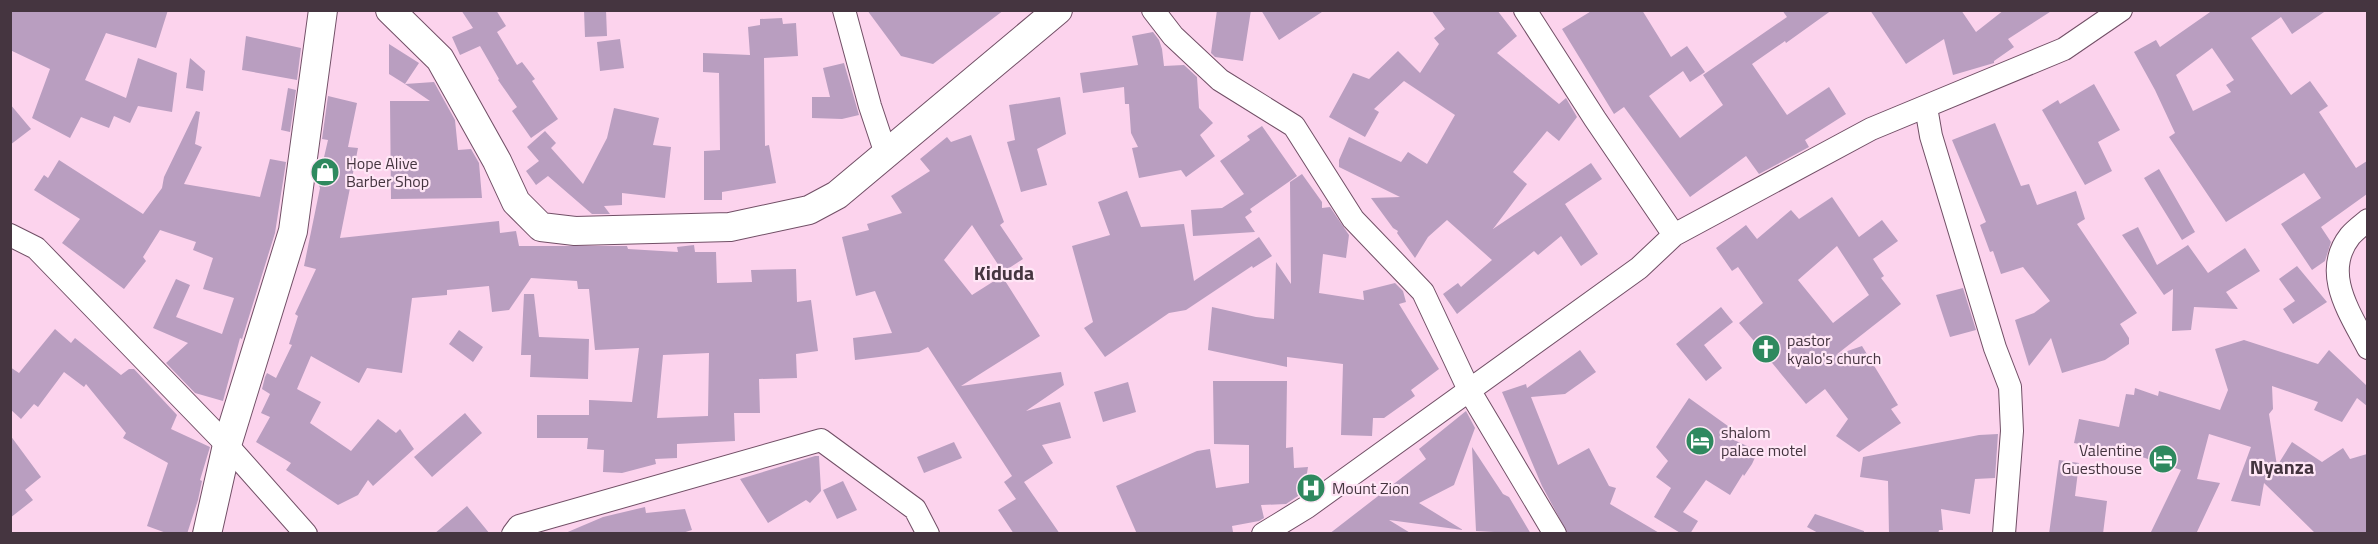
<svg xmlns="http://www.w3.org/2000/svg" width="2378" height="544" font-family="'Titillium Web',sans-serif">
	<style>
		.building { fill: #b99ec0; fill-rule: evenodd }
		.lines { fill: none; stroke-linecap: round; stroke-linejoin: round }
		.minor-casing { stroke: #714f66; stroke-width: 24 }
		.tertiary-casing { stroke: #714f66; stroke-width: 30 }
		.minor { stroke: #fff; stroke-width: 22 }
		.tertiary { stroke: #fff; stroke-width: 28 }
		.labels { text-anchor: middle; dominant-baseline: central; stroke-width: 4.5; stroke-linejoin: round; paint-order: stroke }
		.poi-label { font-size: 16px; fill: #453540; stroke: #ffe6f6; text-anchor: start }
		.quarter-label { font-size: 20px; font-weight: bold; fill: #453540; stroke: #ffe6f6 }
	</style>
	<rect width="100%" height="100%" fill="#fcd3ed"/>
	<!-- building -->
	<path class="building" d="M10,10h158l-12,38 -50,-15 -21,47 41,18 12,-40 39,15 -5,39 -34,-6 -8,17 -16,-7 -5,12 -28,-11 -11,21 -38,-20 18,-49 -40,-19z
		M461,10h35l10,16 -9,6 20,33 5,-3 13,17 -3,2 26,38 -27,19 -19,-27 5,-4 -19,-27 1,-1 -19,-33 -20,9 -8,-18 21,-9z
		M584,10h22l1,26 -22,1z
		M867,10h137l-71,54 -32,-8z
		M1217,10h34l-8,51 -28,-4 -4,-4z
		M1261,10h64l-46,30z
		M1431,10h66l20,26 -20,17 62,51 7,-6 11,19 -18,24 -12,-10 -34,41 14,12 -34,45 98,-66 11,16 -37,25 33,50 -17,12 -20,-30 -23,19 -4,-4 -77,63 -14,-20 15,-11 3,4 31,-27 -45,-40 -19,17 -13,21 -18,-25 1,-2 -5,-3 -22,-30 29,-1 -61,-30v-7l10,-23 52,25 7,-10 19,12 28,-49 -51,-34 -30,28 5,3 -14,25 -36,-20 24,-44 16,6 29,-28 22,22 19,-29 -5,-6 11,-9z
		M1593,10h49l29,47 16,-11 18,26 -15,10 -7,-11 -34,25 31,42 43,-33 -20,-30 84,-58 -5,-7h50l-46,33 -1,-2 -33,23 35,51 42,-28 17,27 -41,26 4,7 -50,27 -13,-18 -56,41 -66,-90 -10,7 -52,-85z
		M1870,10h91l15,22 28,-22h49l-45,29 6,8 -20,14v2l-41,12 -9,-36 -38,25z
		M2213,10h114l-35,24 -11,-17 -30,21 40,57 19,-14 18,25 -9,6 37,56 11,-7v33l-46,33 10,15 -6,19 -13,9 -31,-46 40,-26 -17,-25 -78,49 -57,-85 6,-4 -20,-43 -21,-38 22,-12 4,7zM2212,48l22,32 -8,5 5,7 -38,19 -17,-36z
		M782,18l1,6 13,-1 2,33 -34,2 1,88 4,-1 7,38 -54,9v8h-18v-49l16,-1 -1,-77 -16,-1v-19l47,2 -2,-28 12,-2v-6z
		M1153,32l6,8 3,9 2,17 20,-1 13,12 2,31 14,15 -13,12 15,21 -29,21 -5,-7 -42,8 -7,-30 6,-1 -7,-14 -2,-29h-4l-1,-17 -41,6 -3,-20 58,-8 -6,-29z
		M246,36l55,12 -4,32 -55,-10z
		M620,39l4,29 -24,3 -3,-29z
		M389,44l30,19 -14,21 -16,-10z
		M190,58l15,13 -2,20 -17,-3z
		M844,63l15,52 -17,4 -30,-1v-21h18l-7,-29z
		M434,82l21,38 3,30 13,-1 8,14 3,35 -91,1 -1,-98h40l-25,-17z
		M2094,84l26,46 -22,12 14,29 -27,14 -43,-75 16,-10 2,4z
		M288,88l8,2 -6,42 -9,-2z
		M328,96l29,7 -9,44 10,1 -18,90 159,-17 1,12 16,-2 3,15h108l1,3 50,3 -1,-5 17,-2 1,7h21l1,31 35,-1 -1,-12 45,-1 1,33 14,-2 7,51 -22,3 1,24 -38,1 1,34h-26l1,28 -58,3v14l-22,1 1,5 -34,9 -19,-1 1,-22 -17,-1 1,-11h-51v-23h52v-15l43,2 7,-54 -44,2 -6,-61h-11l-1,-8 -46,-3 -22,32 -17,2 -3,-26 -42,4v5l-35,3 -10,75 -35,-5 -8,15 -48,-27 -14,33 24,13 -11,21 41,28 27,-32 18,14 4,-4 14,20 -41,37 -5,-6 -10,15 -20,10 -52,-35 5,-7 -35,-21 14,-25 -9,-4 9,-19 -8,-5 3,-12 2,-4 9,5 16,-33 -3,-1 9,-28 -3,-2 21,-45 -12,-3 16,-78 -2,-5 10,-43 -6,-1zM709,353l-1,63 -51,2 6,-63z
		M1060,97l6,37 -29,15 10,36 -26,7 -14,-50 8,-2 -6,-35z
		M10,104l21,25 -21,16z
		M614,108l45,10 -6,27 18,2 -6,51 -43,-5v12l-18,1 6,8h-18l-44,-38 -12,9 -10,-14 13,-10 -12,-14 18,-16 11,12 -5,5 32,36 24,-46z
		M196,111l4,1 -5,32 7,3 -18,37 76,13 10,-38 16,3 -11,71 -33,106 -2,-1 -17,63 -28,-8 -29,-30 22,-20 -35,-15 23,-49 14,6 -14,32 46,17 12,-36 -31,-9 10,-31 -20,-8 3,-8 -36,-12 -17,27 3,4 -22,28 -62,-46 18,-24 -46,-29 10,-15 4,3 11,-18 84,54 19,-26 2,-11z
		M1995,123l26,63 8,-2 8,21 39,-14 9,28 -8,5 60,89 -17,11 9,14v6l-24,16 -43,13 -11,-35 -22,28 -14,-46 19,-7 16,-12 -27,-34 -22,7 -8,-23 -3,1 -10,-27 6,-3 -34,-82z
		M1262,126l35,50 -47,33 2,3 -7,5 10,15 -62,4 -2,-26 31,-2 22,-14 -24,-33 30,-21 -3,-4z
		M971,135l33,87 -4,3 23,34 -20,13 -31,-47 -28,35 28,35 30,-19 38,60 -79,50 100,-14 3,13 -38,26 34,-9 11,36 -29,7 11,18 -29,19 36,52h-46l-16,-24 18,-11 -12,-17 8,-6 -84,-129 -9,5 -64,8 -2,-22 39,-5 -17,-42 -19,5 -14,-59 27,-7 -2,-6 35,-11 -11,-17 39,-25 -10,-12 27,-22 4,5z
		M2159,169l36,63 -13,8 -38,-62z
		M1302,174l20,28v6l8,-1 19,28 -3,23 -23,-4 -4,39 45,7 -1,-9 32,-8 8,8 3,11 -7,2 40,65 -28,21 4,6 -31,22h-11l-1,18 -31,-1 2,-71 -56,-7v10l-79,-17 4,-43 44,10 18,2 2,-57 15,22 -1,-102z
		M1127,191l14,36 43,-3 10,57 65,-44 13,19 -19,12 -1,-2 -66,44 -17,3 -64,44 -21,-29 9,-6 -21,-76 38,-11 -12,-33z
		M1832,197l27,40 23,-17 16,21 -25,18 11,17 -3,2 20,26 -65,51 26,-9 36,59 -7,4 10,14 -42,29 -23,-16 12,-17 -23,-30 -19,15 -67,-81 24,-20 -25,-36 -6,4 -16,-23 30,-23 11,14 34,-29 8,9zM1837,246l32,49 -36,28 -35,-43z
		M2138,227l19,38 31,-20 20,28 37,-25 15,23 -34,21 12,17 -44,-2 -3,23 -19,1 1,-42 -9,6 -42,-60z
		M2297,266l30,36 -34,22 -10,-15 12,-8 -16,-22z
		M1963,288l13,42 -26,7 -14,-42z
		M524,294h10l5,43 50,2 -1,40 -58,-2 1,-22h-10z
		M1721,307l12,15 -29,23 18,23 -16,13 -30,-37z
		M55,329l16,14 4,-5 46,37 8,-6h5l43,46 -6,14 39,18 -10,33 2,1 -4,19 -11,34h-18l-22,-8 21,-63 -45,-25 3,-5 -40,-49 -2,3 -20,-15 -26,35 -4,-3 -13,15 -11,-10v-42l9,6z
		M459,330l24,17 -10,15 -24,-18z
		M2244,340l74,24 11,-14 38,36v20l-10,-8 -15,24 -28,-12 4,-8 -46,-16 1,23 -4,5 8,52 15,-24 30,20 21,-14 7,11 17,-5v80h-51l-52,-51 -4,23 -29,-5 20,-54 -42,-13 -12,45 23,4 -24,51h-46l31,-64 -39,-13 -68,-14 5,-24 40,8 7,-33 8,1 1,-7 23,8 1,-5 61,19 8,-20 -13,-41z
		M1580,350l16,22 -31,22 -34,3 27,68 31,-17 20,38 7,2 -6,16 51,30h-93l-26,-48 -40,-94 24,-8 1,4z
		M1213,381h74l-1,67 7,-1 1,21 14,-1 -4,25 -18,12 -25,1 3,13 -5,3 -27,5 1,6 -96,2 -21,-48 81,-35 13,-2 6,39 33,-5v-38l-35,-1z
		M1128,382l8,30 -33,10 -9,-30z
		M1689,398l50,36 -5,6 24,11 -6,13 -8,12 -1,-2 -13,21 -24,-15 -23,32 15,9 -8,13h-8l-28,-17 17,-29 -15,-11 12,-16 -12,-14z
		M1466,411l9,17 -21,57 -35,18 44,27 -74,-10 23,14h-83l97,-75 -7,-10z
		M465,413l17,20 -50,44 -18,-20z
		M1998,434l-3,44 -20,1 -5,35 -29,-5 2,21h-4l-1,4h-49l-1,-53 -28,-4 3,-20 116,-22z
		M10,435l31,42 -16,13 8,10 -23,18z
		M954,442l8,16 -38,15 -7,-16z
		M1472,447l31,47 6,3 22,37 -55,-3z
		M815,456h4l2,35 -11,12 -4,-3 -38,23 -28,-44z
		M2059,460l20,3 -4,33 32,5 -4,33h-54z
		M843,481l14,29 -20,9 -14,-29z
		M467,506l23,28h-56z
		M645,507l1,6 39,-4 7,21 -13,4h-116l40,-17z
		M1815,514l49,17v3h-44l-13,-7z"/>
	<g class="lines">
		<!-- minor casing -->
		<g class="minor-casing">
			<path id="minor" d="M844,10l26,96 16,48
				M1153,10l20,26 47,44 74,46 59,93 70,73 46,98 86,144
				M1525,10l70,109 79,116
				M1926,107l5,29 64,212 15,39 2,44 -8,103
				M2368,220c-6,5 -13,10 -18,16 -29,37 0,77 18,112
				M10,235l26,13 191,197 79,89
				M513,534l6,-8 302,-86 94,69 13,25
				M1263,534l44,-27 332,-239 35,-33 197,-106 193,-80 57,-39"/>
		</g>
		<!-- tertiary casing -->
		<g class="tertiary-casing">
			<path id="tertiary" d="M390,10l50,49 57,102 19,41 25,25 34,4 155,-4 79,-17 28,-15 221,-185
				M207,534l20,-89 66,-214 30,-221"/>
		</g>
		<!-- minor -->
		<use href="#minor" class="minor"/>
		<!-- tertiary -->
		<use href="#tertiary" class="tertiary"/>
	</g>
	<!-- icons -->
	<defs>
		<g id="shop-disc" transform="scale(1.5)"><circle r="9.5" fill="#2f895f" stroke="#ffe6f6"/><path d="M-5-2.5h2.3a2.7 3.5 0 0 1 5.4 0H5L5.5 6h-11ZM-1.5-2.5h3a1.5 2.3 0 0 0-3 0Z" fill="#fff"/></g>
		<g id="church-disc" transform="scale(1.5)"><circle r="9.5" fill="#2f895f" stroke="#ffe6f6"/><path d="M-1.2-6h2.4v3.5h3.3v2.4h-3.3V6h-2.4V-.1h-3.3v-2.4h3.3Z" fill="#fff"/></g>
		<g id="hotel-disc" transform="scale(1.5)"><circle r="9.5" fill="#2f895f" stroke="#ffe6f6"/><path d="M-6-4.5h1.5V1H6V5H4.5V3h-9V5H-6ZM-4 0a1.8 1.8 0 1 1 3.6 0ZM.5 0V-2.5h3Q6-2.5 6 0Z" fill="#fff"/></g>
		<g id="hospital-disc" transform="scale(1.5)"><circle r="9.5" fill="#2f895f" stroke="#ffe6f6"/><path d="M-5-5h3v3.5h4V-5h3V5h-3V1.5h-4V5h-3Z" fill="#fff"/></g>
	</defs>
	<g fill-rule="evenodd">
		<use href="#shop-disc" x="325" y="172"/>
		<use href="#church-disc" x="1766" y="349"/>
		<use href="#hotel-disc" x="1700" y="441"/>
		<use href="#hotel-disc" x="2163" y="459"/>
		<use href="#hospital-disc" x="1311" y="488"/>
	</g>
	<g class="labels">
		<!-- poi labels -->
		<g class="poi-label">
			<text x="346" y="163">Hope Alive<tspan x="346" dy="18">Barber Shop</tspan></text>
			<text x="1787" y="340">pastor<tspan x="1787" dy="18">kyalo's church</tspan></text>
			<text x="1721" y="432">shalom<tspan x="1721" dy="18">palace motel</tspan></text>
			<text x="2142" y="450" text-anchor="end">Valentine<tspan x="2142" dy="18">Guesthouse</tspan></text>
			<text x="1332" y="488">Mount Zion</text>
		</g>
		<!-- quarter labels -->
		<g class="quarter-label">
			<text x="1004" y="272">Kiduda</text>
			<text x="2282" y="466">Nyanza</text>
		</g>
	</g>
	<!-- border -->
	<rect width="2378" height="544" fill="none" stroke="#453540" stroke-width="24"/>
</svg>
